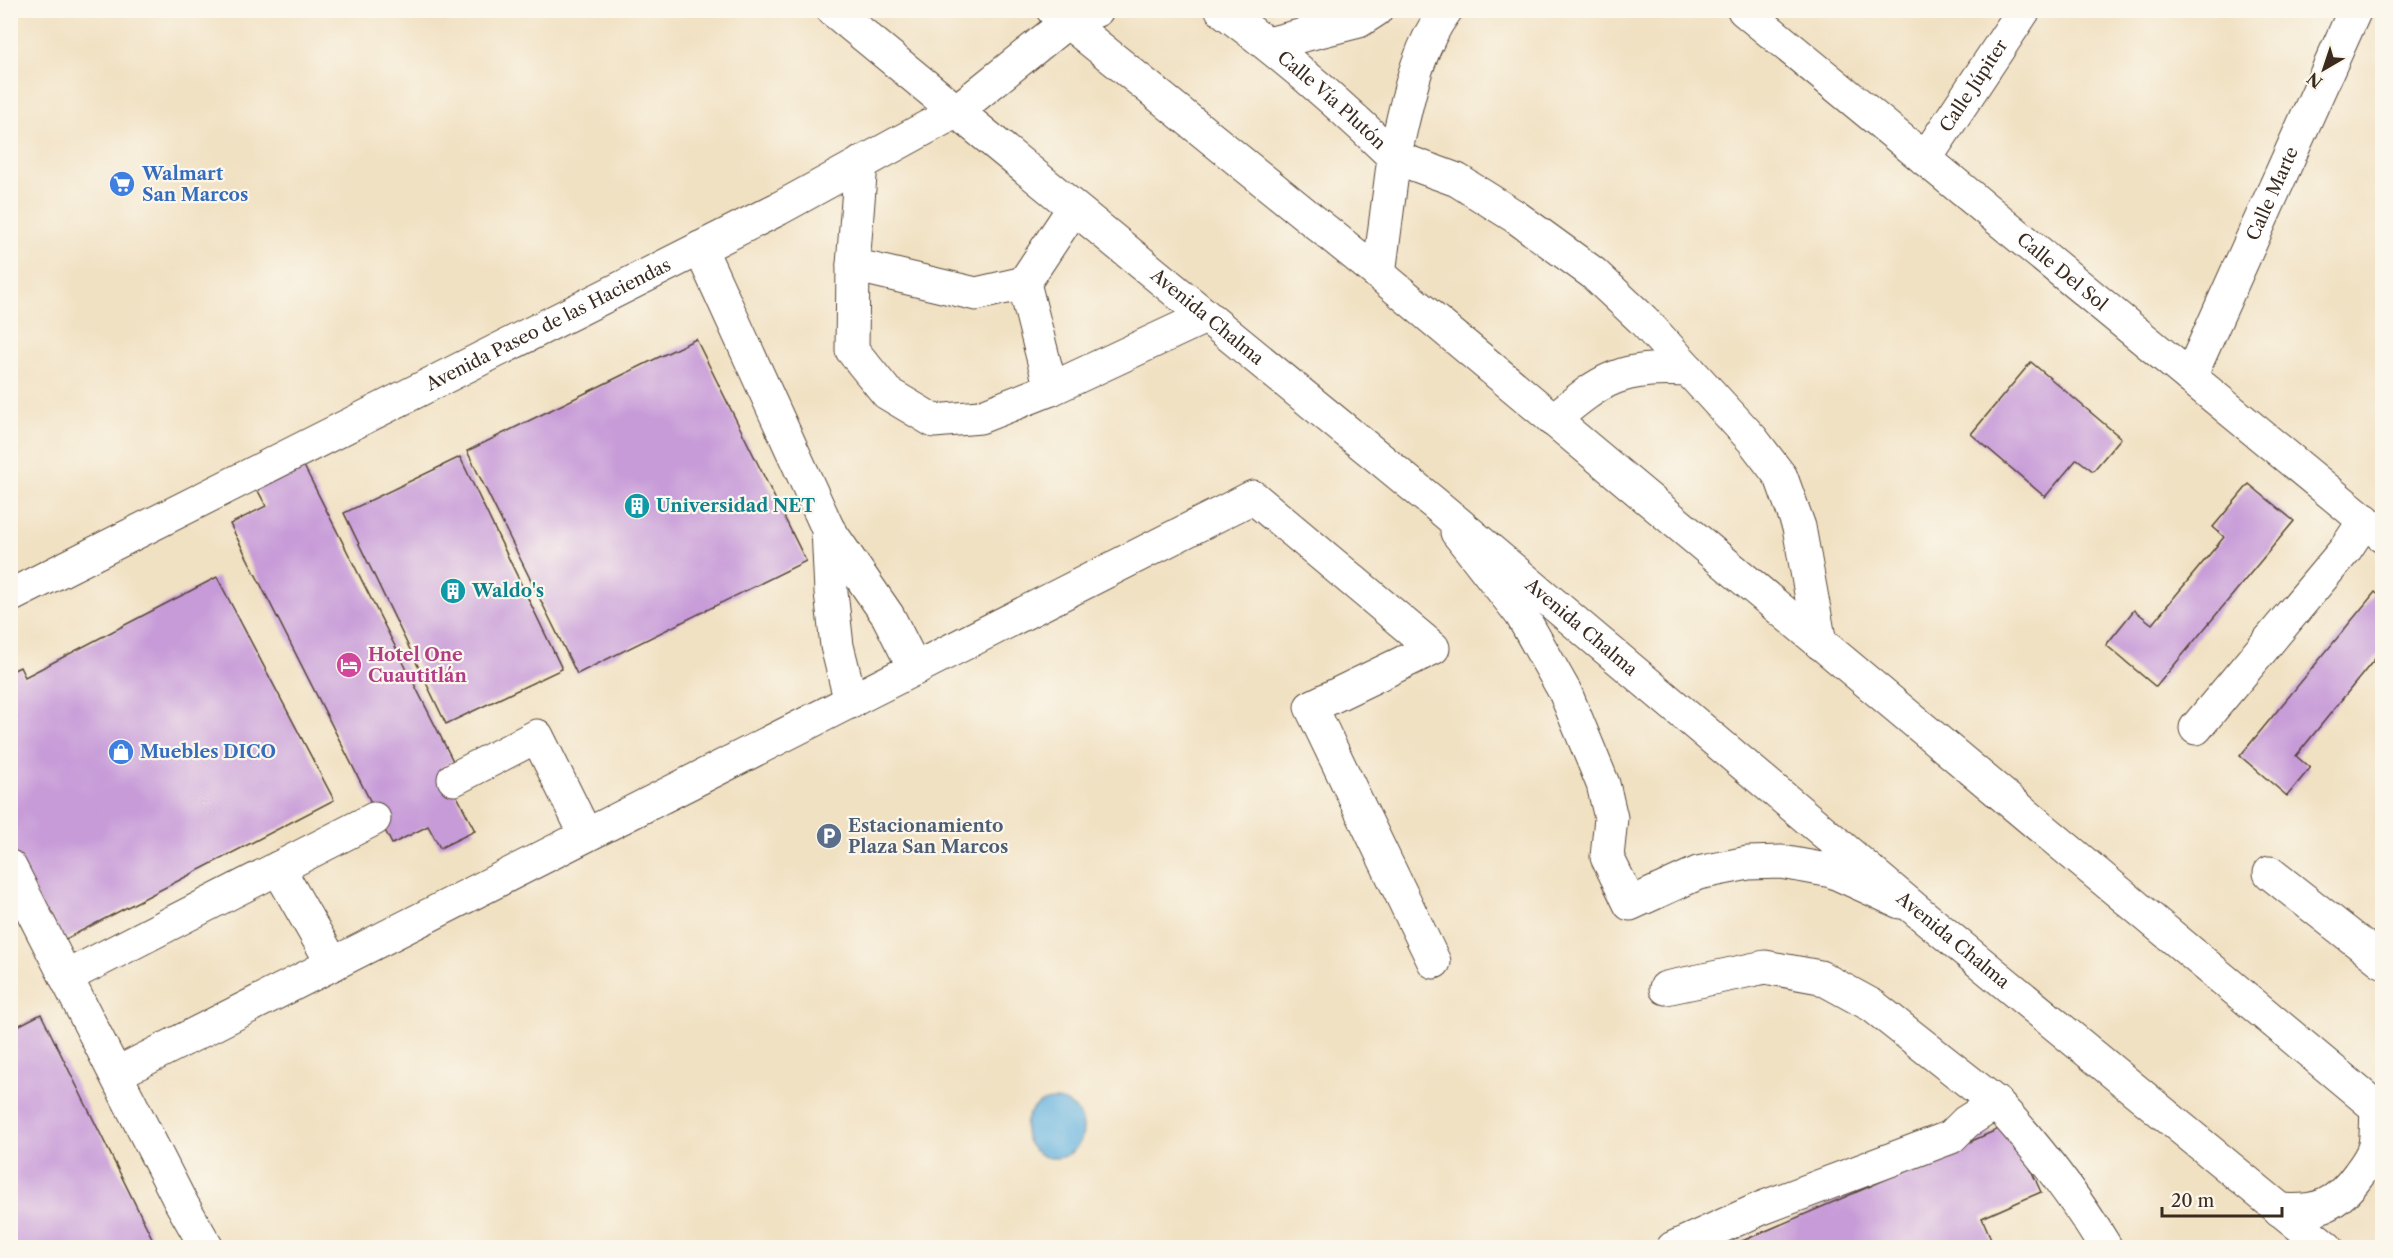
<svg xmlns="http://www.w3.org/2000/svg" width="2393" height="1258" font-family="'Libre Caslon Text',serif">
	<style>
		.water { fill: #65b2df; stroke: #506e7e; stroke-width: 1.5 }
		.building { fill: #c79bd8 }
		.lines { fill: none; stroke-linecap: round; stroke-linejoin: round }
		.minor-casing { stroke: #564537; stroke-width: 35 }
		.major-casing { stroke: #564537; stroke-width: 35 }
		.minor { stroke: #fff; stroke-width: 33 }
		.major { stroke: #fff; stroke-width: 33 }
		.labels { text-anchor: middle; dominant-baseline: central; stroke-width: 4.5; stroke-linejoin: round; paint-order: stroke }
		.street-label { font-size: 18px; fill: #3b2a1e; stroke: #fbf7ec }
		.shop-label { font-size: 18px; font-weight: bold; fill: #366cbe; stroke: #fbf7ec; text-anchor: start }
		.culture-label { font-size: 18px; font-weight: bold; fill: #0d838f; stroke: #fbf7ec; text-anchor: start }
		.hotel-label { font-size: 18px; font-weight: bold; fill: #b23c85; stroke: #fbf7ec; text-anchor: start }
		.service-label { font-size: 18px; font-weight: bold; fill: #4e5e75; stroke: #fbf7ec; text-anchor: start }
	</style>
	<rect width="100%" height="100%" fill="#fbf7ec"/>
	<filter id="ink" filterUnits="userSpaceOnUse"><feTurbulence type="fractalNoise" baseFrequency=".0167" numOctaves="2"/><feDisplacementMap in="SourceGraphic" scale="12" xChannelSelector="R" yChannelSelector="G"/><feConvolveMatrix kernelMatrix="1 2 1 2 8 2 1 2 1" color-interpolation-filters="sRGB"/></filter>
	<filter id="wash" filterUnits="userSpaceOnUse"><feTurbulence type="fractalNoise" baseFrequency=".008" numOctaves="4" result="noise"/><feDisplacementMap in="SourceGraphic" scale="24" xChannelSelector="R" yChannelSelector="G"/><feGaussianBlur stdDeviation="1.35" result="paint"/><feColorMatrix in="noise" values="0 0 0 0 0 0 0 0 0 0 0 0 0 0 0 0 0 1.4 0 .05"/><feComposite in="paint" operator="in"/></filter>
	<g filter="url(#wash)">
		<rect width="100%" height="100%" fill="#f1e1c3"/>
		<!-- water -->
		<path class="water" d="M1025 1129a29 29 0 1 1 58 0a29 29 0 1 1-58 0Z"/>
		<g id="blocks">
			<!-- building -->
			<path class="building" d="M696,339l110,222 -229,113 -110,-223z
				M2031,362l90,76 -28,33 -16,-12 -32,38 -74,-63z
				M460,457l102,212 -116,55 -102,-211z
				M303,464l150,297 -11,6 33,64 -35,17 -12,-22 -36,18 -162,-320 36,-18 -10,-19z
				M2249,484l45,37 -138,166 -50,-42 28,-35 18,14 72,-87 -11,-10z
				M217,577l117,223 -274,142 -50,-94v-176l10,-5 5,10z
				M2375,592l7,6v52l-86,106 14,12 -23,28 -47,-40z
				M41,1014l116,234h-147v-218z
				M2010,1124l31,68 -59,26 13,30h-269l140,-60z"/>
		</g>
	</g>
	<g filter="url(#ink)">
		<use href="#blocks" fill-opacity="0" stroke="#564537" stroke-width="1.5"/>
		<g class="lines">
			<!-- minor casing -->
			<g class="minor-casing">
				<g id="minor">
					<path id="s1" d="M1222,10c61,45 118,94 172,147l-15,117"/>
					<path d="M1446,10c-32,42 -39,97 -52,147l63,23 59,37 77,56 50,47 109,119 29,38 18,50 21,116"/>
					<path id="s2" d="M1744,10l638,525"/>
					<path d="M1268,44l91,-23 17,-11"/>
					<path id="s3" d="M1925,159l99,-149"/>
					<path d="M861,163l-8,102 -1,85 35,43 47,28 46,-4 71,-28 154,-72"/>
					<path d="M700,248l128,281 60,87 27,53"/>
					<path d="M853,265l123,29 48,-11 49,-74"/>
					<path d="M1024,283l27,106"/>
					<path id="s4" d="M2190,377l165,-367"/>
					<path d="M1553,420c52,-43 66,-53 136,-50"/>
					<path d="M828,529l3,63 6,54 14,56"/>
					<path d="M1457,532l64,82 44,78 38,92 8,34 -4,39 23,47 68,-31 50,-10 34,-1 50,9 68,31"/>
					<path id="s5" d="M10,596l768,-387 177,-97 112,-90 30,-12"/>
					<path d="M2196,728l149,-178 20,-30"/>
					<path d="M454,779l83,-43 49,99"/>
					<path d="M10,867l169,332 28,49"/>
					<path d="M278,868l55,96"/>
					<path d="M2270,873l112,88"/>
					<path d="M66,977l308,-158"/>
					<path d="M1666,988l99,-21 55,10 53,29 123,97 -30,19 -15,15 -189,71 -89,40"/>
					<path d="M116,1074l1137,-577 180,151 -122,59 123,255"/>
					<path d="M1996,1103c42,45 78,92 110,145"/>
				</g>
			</g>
			<!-- major casing -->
			<g class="major-casing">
				<g id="major">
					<path id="s6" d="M833,10l601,493 481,406 412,339"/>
					<path d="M1053,10l326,264 1003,838"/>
					<path d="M2280,1210c38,3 57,-5 79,-36 6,-8 14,-19 16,-29 2,-12 1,-25 2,-37"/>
				</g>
			</g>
			<!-- minor -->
			<use href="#minor" class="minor"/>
			<!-- major -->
			<use href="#major" class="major"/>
		</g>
	</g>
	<!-- icons -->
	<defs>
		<g id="supermarket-disc" transform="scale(1.35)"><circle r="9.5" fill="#3f7fe0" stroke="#fbf7ec"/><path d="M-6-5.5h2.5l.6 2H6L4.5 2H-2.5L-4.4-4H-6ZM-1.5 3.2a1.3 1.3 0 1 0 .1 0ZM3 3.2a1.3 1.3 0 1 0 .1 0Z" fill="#fff"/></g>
		<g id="building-disc" transform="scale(1.35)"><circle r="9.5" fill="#0f9aa8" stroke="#fbf7ec"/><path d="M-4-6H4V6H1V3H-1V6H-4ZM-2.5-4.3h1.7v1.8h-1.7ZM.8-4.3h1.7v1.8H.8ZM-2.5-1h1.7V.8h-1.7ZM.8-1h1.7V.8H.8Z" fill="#fff"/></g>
		<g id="hotel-disc" transform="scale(1.35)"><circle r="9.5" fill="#d1479c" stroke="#fbf7ec"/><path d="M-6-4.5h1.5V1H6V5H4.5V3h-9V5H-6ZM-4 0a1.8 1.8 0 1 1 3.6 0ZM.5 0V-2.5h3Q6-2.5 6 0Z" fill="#fff"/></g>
		<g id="shop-disc" transform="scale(1.35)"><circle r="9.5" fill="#3f7fe0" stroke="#fbf7ec"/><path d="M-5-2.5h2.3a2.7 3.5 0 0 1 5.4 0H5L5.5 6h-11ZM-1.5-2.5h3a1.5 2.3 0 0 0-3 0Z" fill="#fff"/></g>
		<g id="parking-disc" transform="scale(1.35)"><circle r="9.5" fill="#5c6f8a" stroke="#fbf7ec"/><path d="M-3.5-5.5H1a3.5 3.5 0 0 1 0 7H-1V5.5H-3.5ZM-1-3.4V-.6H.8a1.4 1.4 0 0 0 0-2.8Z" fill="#fff"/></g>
	</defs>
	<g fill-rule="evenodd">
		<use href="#supermarket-disc" x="122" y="184"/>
		<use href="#building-disc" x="637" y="506"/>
		<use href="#building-disc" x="453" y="591"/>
		<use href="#hotel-disc" x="349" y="665"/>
		<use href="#shop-disc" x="121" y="752"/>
		<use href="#parking-disc" x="829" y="836"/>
	</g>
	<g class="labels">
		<!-- street labels -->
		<g class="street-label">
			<text stroke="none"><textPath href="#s3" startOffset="88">Calle Júpiter</textPath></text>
			<text stroke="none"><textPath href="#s1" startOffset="142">Calle Vía Plutón</textPath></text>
			<text stroke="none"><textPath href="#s4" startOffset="201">Calle Marte</textPath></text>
			<text stroke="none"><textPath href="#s2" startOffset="412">Calle Del Sol</textPath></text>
			<text stroke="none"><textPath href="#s6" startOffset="484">Avenida Chalma</textPath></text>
			<text stroke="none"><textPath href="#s5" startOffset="603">Avenida Paseo de las Haciendas</textPath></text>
			<text stroke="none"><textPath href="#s6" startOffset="970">Avenida Chalma</textPath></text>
			<text stroke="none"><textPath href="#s6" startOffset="1456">Avenida Chalma</textPath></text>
		</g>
		<!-- shop labels -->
		<g class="shop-label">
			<text x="142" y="174">Walmart<tspan x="142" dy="21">San Marcos</tspan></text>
			<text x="140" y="752">Muebles DICO</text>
		</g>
		<!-- culture labels -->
		<g class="culture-label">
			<text x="656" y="506">Universidad NET</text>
			<text x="472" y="591">Waldo's</text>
		</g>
		<!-- hotel labels -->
		<g class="hotel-label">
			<text x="368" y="655">Hotel One<tspan x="368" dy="21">Cuautitlán</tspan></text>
		</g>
		<!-- service labels -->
		<g class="service-label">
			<text x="848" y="826">Estacionamiento<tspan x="848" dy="21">Plaza San Marcos</tspan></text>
		</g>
	</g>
	<!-- margin -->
	<rect width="2393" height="1258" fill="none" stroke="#fbf7ec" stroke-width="36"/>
	<!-- north arrow -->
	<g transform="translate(2324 69) rotate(219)" stroke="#fbf7ec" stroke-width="4.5" paint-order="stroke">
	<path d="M0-4.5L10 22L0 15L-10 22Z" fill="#3b2a1e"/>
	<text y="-9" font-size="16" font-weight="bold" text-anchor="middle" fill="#3b2a1e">N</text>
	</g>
	<!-- scale -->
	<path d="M2162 1207v9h120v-9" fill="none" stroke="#3b2a1e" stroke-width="3"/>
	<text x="2171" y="1207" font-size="18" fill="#3b2a1e" stroke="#fbf7ec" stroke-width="4.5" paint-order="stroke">20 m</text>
</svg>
